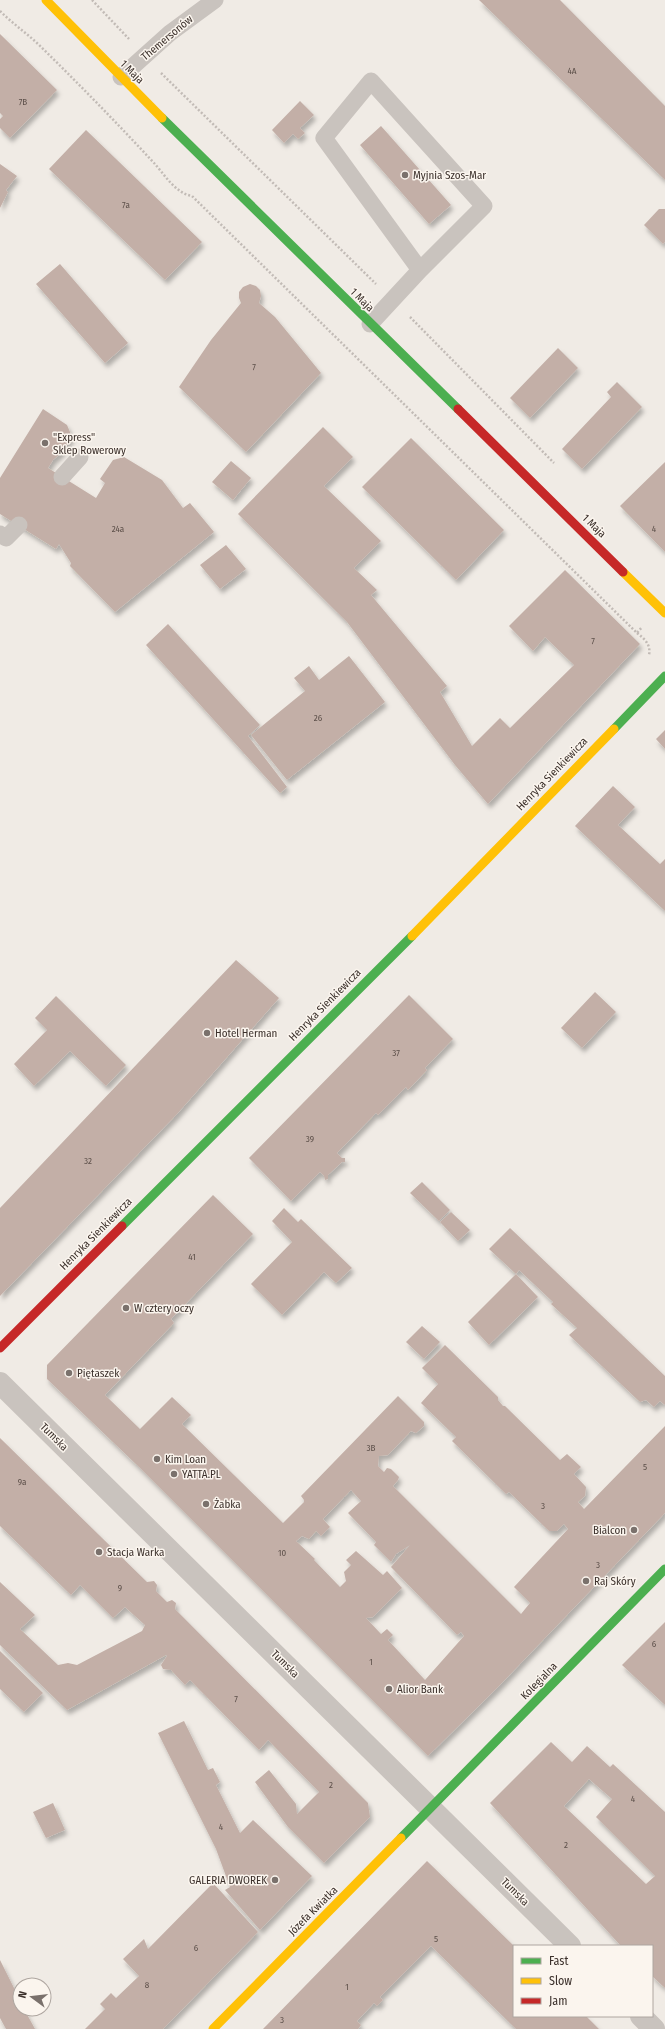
<svg xmlns="http://www.w3.org/2000/svg" width="665" height="2029" font-family="'Fira Sans Condensed',sans-serif">
	<style>
		.building { fill: #c3afa7; fill-rule: evenodd; filter: url(#shadow) }
		.lines { fill: none; stroke-linecap: round; stroke-linejoin: round }
		.path { stroke: #c2bbb6; stroke-width: 2.5; stroke-dasharray: 2 2; stroke-linecap: butt }
		.lane { stroke: #c9c3be; stroke-width: 17 }
		.street { stroke: #c9c3be; stroke-width: 22 }
		.fast { stroke: #4caf50; stroke-width: 9 }
		.slow { stroke: #ffc107; stroke-width: 9 }
		.jam { stroke: #c62828; stroke-width: 9 }
		.poi-dot { fill: #7a716c; stroke: #fbf5ee; stroke-width: 1.5 }
		.labels { text-anchor: middle; dominant-baseline: central; stroke-width: 3; stroke-linejoin: round; paint-order: stroke }
		.number-label { font-size: 9px; fill: #5d504a }
		.street-label { font-size: 11px; fill: #3b302b; stroke: #fbf5ee }
		.poi-label { font-size: 11px; fill: #3b302b; stroke: #fbf5ee; text-anchor: start }
	</style>
	<defs>
		<filter id="shadow"><feDropShadow dx="2.5" dy="4.5" stdDeviation="2" flood-color="#0004"/></filter>
	</defs>
	<rect width="100%" height="100%" fill="#f0ebe5"/>
	<!-- building -->
	<path class="building" d="M479,0h81l105,106v74z
		M0,34l57,56 -47,48 -10,-10v-9l3,-3 -3,-3z
		M300,101l14,14 -14,13 5,5 -7,6 -5,-5 -9,9 -12,-13z
		M381,126l70,79 -22,19 -69,-79z
		M86,130l116,112 -37,38 -116,-111z
		M0,164l17,12 -11,14 2,2 -8,16z
		M659,209h6v33l-2,2 -19,-19z
		M60,264l68,79 -23,20 -69,-79z
		M250,284l6,2 4,4 1,6 -2,7 16,14 46,56 -75,79 -67,-65 32,-47 30,-37 -2,-5v-6l4,-5z
		M558,348l20,20 -48,50 -20,-20z
		M617,382l25,25 -60,62 -20,-20 49,-52 -4,-5z
		M43,409l24,16 5,12 -11,16 -8,7 -5,8 48,30 9,-15 -5,-4 13,-19 11,-3 38,23 21,28 7,-5 24,29 -99,80 -45,-46 1,-3 -12,-19 -3,5 -56,-35v-36z
		M323,427l30,30 -29,29 57,55 -27,27 23,22 -6,5 76,91 -7,6 32,54 28,-28 10,10 64,-63 -29,-28 -12,14 -24,-25 56,-56 75,74 -152,160 -33,-39 -108,-143 -109,-108z
		M411,438l93,92 -48,50 -94,-93z
		M231,461l20,17 -18,22 -21,-18z
		M665,462v90l-45,-46z
		M226,545l20,24 -26,20 -20,-24z
		M168,624l92,101 -12,11 39,51 -7,6 -134,-148z
		M349,656l36,46 -98,78 -36,-45 54,-44 -11,-13 15,-12 10,14z
		M665,730v19l-9,-10z
		M613,786l22,21 -17,18 42,39 5,-5v52l-90,-85z
		M236,960l43,38 -102,116 -177,182v-88z
		M595,992l21,20 -34,36 -21,-20z
		M409,995l44,44 -28,29 2,2 -19,20 -2,-3 -28,28 -2,-2 -39,40 5,5h3v4h-3l-14,13v4l-3,1 -1,-4 -4,-4 -29,29 -42,-43z
		M56,996l70,69 -20,21 -36,-35 -36,35 -20,-22 33,-34 -12,-12z
		M422,1182l28,28 -11,11 -29,-28z
		M213,1195l40,39 -82,85 3,4 -69,72 35,34 32,-32 19,18 -9,9 101,99 21,-21v-2l-3,-4 97,-100 26,26v4l-8,7 -5,-2 -23,24 -9,1 -1,10 6,6 3,-4 4,1 8,8 -1,3 -5,6 128,128 9,-11 -16,-16 54,-58 -4,-5 -7,7h-8l-40,-39 -3,2 -54,-53 4,-4 -35,-34 17,-19 -16,-16 23,-23 53,52v3l5,6h2l55,54 7,-6 14,13 -7,7 12,13 -1,9 -7,6 6,7 81,-83v87l-167,174 -70,69 -289,-289 -92,-88v-14zM351,1490l10,11 -13,12 28,29 -2,3 17,17 5,-8 14,-9 -19,22 66,68 4,-3 3,4 -39,44 -37,-40 5,-5 -6,-6 -6,5 -15,-16 7,-1 29,-29 -15,-17 -4,4 -27,-24 -10,9 5,5 -7,7 2,9 -6,6 -26,-27 1,-1 -19,-18 6,-5 7,3 7,-8 5,5 9,-9 -7,-8z
		M284,1208l14,14 3,-3 51,49 -16,15 -12,-11 -42,43 -31,-31 41,-42 -20,-21z
		M451,1212l19,18 -12,11 -18,-19z
		M510,1228l155,148v29l-5,-4 -6,6 -8,-7 -6,2 -71,-67 8,-7 -26,-24 2,-2 -34,-32 -3,4 22,23 -49,48 -21,-23 48,-48 -27,-25z
		M422,1326l18,16 -16,17 -18,-17z
		M0,1438l147,144 7,-1 3,4 -1,6 11,11 5,-2 4,3 -1,6 193,194 2,14 -46,46 -36,-36 -33,-45 14,-12 27,34 1,10 22,-22 -51,-52 -9,10 -69,-70 -5,5 -14,-15 -8,-1 -2,-4 6,-9 -1,-1 -99,55 -67,-65v-63l35,33 -15,14 38,36 10,-2 9,2 65,-34 3,-6 -20,-18 -12,11 -33,-33 -9,10 -71,-69z
		M665,1622v83l-43,-40z
		M0,1651l43,42 -19,19 -24,-23z
		M184,1721l24,49 5,-2 7,14 -4,3 24,48 13,-13 59,56 -52,54 -35,-40 5,-3 -14,-38 -58,-116z
		M551,1742l21,20 15,-16 23,21 3,-3 52,48v176l-13,-12v-30h-31l-131,-143zM589,1779l23,20 -16,18 59,59 -9,8 -82,-78z
		M53,1803l12,27 -19,8 -13,-26z
		M427,1861l87,85v70h72l13,13h-83l-85,-83 -51,51 3,3 -6,6 -3,-3 -17,18 4,4 -3,4h-95z
		M213,1883l45,49 -95,97h-78l20,-20 -5,-5 11,-11 5,5 23,-22 -16,-17 21,-20 4,10z
		M0,1960l20,40v9h4l11,20h-29l-6,-11z"/>
	<g class="lines">
		<!-- path -->
		<path class="path" d="M92,0l37,39
			M0,11c12,12 25,21 37,32 40,39 79,79 117,120 11,12 21,30 38,33l445,437 5,-6
			M161,73l215,211
			M410,317l144,146
			M637,633c8,6 14,12 12,22"/>
		<!-- lane -->
		<path class="lane" d="M121,77l49,-44 45,-33
			M370,324l50,-54 64,-64 -113,-125 -47,57 96,132
			M62,477l18,-20
			M0,534l6,4 13,-13"/>
		<!-- street -->
		<path class="street" d="M0,1383l570,563
			M641,2016l13,13"/>
		<!-- fast -->
		<path class="fast" d="M162,118l296,291
			M614,729l51,-53
			M122,1226l290,-290
			M401,1838l264,-269"/>
		<!-- slow -->
		<path class="slow" d="M46,0l116,118
			M623,572l42,41
			M412,936l202,-207
			M213,2029l188,-191"/>
		<!-- jam -->
		<path class="jam" d="M458,409l165,163
			M0,1348l122,-122"/>
	</g>
	<!-- markers -->
	<g class="poi-dot">
		<circle cx="405" cy="175" r="4"/>
		<circle cx="45" cy="443" r="4"/>
		<circle cx="207" cy="1033" r="4"/>
		<circle cx="126" cy="1308" r="4"/>
		<circle cx="69" cy="1373" r="4"/>
		<circle cx="157" cy="1459" r="4"/>
		<circle cx="174" cy="1474" r="4"/>
		<circle cx="206" cy="1504" r="4"/>
		<circle cx="634" cy="1530" r="4"/>
		<circle cx="99" cy="1552" r="4"/>
		<circle cx="586" cy="1581" r="4"/>
		<circle cx="389" cy="1689" r="4"/>
		<circle cx="275" cy="1880" r="4"/>
	</g>
	<g class="labels">
		<!-- number labels -->
		<g class="number-label">
			<text x="572" y="71">4A</text>
			<text x="23" y="102">7B</text>
			<text x="126" y="205">7a</text>
			<text x="254" y="367">7</text>
			<text x="118" y="529">24a</text>
			<text x="654" y="529">4</text>
			<text x="593" y="641">7</text>
			<text x="318" y="718">26</text>
			<text x="396" y="1053">37</text>
			<text x="310" y="1139">39</text>
			<text x="88" y="1161">32</text>
			<text x="192" y="1257">41</text>
			<text x="371" y="1448">3B</text>
			<text x="645" y="1467">5</text>
			<text x="22" y="1482">9a</text>
			<text x="543" y="1506">3</text>
			<text x="282" y="1553">10</text>
			<text x="598" y="1565">3</text>
			<text x="120" y="1588">9</text>
			<text x="654" y="1644">6</text>
			<text x="371" y="1662">1</text>
			<text x="236" y="1699">7</text>
			<text x="331" y="1785">2</text>
			<text x="633" y="1799">4</text>
			<text x="221" y="1827">4</text>
			<text x="566" y="1845">2</text>
			<text x="436" y="1939">5</text>
			<text x="196" y="1948">6</text>
			<text x="147" y="1985">8</text>
			<text x="347" y="1987">1</text>
			<text x="282" y="2020">3</text>
		</g>
		<!-- street labels -->
		<g class="street-label">
			<text transform="translate(167 38) rotate(-40)">Themersonów</text>
			<text transform="translate(132 72) rotate(45)">1 Maja</text>
			<text transform="translate(362 300) rotate(45)">1 Maja</text>
			<text transform="translate(594 526) rotate(44)">1 Maja</text>
			<text transform="translate(552 774) rotate(-46)">Henryka Sienkiewicza</text>
			<text transform="translate(325 1005) rotate(-45)">Henryka Sienkiewicza</text>
			<text transform="translate(96 1234) rotate(-45)">Henryka Sienkiewicza</text>
			<text transform="translate(54 1437) rotate(45)">Tumska</text>
			<text transform="translate(285 1664) rotate(45)">Tumska</text>
			<text transform="translate(539 1681) rotate(-46)">Kolegialna</text>
			<text transform="translate(515 1892) rotate(45)">Tumska</text>
			<text transform="translate(313 1911) rotate(-45)">Józefa Kwiatka</text>
		</g>
		<!-- poi labels -->
		<g class="poi-label">
			<text x="413" y="175">Myjnia Szos-Mar</text>
			<text x="53" y="437">"Express"<tspan x="53" dy="13">Sklep Rowerowy</tspan></text>
			<text x="215" y="1033">Hotel Herman</text>
			<text x="134" y="1308">W cztery oczy</text>
			<text x="77" y="1373">Piętaszek</text>
			<text x="165" y="1459">Kim Loan</text>
			<text x="182" y="1474">YATTA.PL</text>
			<text x="214" y="1504">Żabka</text>
			<text x="626" y="1530" text-anchor="end">Bialcon</text>
			<text x="107" y="1552">Stacja Warka</text>
			<text x="594" y="1581">Raj Skóry</text>
			<text x="397" y="1689">Alior Bank</text>
			<text x="267" y="1880" text-anchor="end">GALERIA DWOREK</text>
		</g>
	</g>
	<!-- legend -->
	<rect x="513" y="1945" width="140" height="72" fill="#fbf5ee" stroke="#aea6a0"/>
	<rect x="521" y="1958" width="20" height="6" fill="#4caf50" stroke="#aea6a0"/>
	<text x="549" y="1965" font-size="12" fill="#3b302b">Fast</text>
	<rect x="521" y="1978" width="20" height="6" fill="#ffc107" stroke="#aea6a0"/>
	<text x="549" y="1985" font-size="12" fill="#3b302b">Slow</text>
	<rect x="521" y="1998" width="20" height="6" fill="#c62828" stroke="#aea6a0"/>
	<text x="549" y="2005" font-size="12" fill="#3b302b">Jam</text>
	<!-- north arrow -->
	<g transform="translate(32 1997) rotate(285)"><circle r="19" fill="#fbf5ee" stroke="#aea6a0"/>
	<path d="M0-3L7 15L0 10L-7 15Z" fill="#7a716c"/>
	<text y="-6" font-size="11" font-weight="bold" text-anchor="middle" fill="#3b302b">N</text>
	</g>
</svg>
